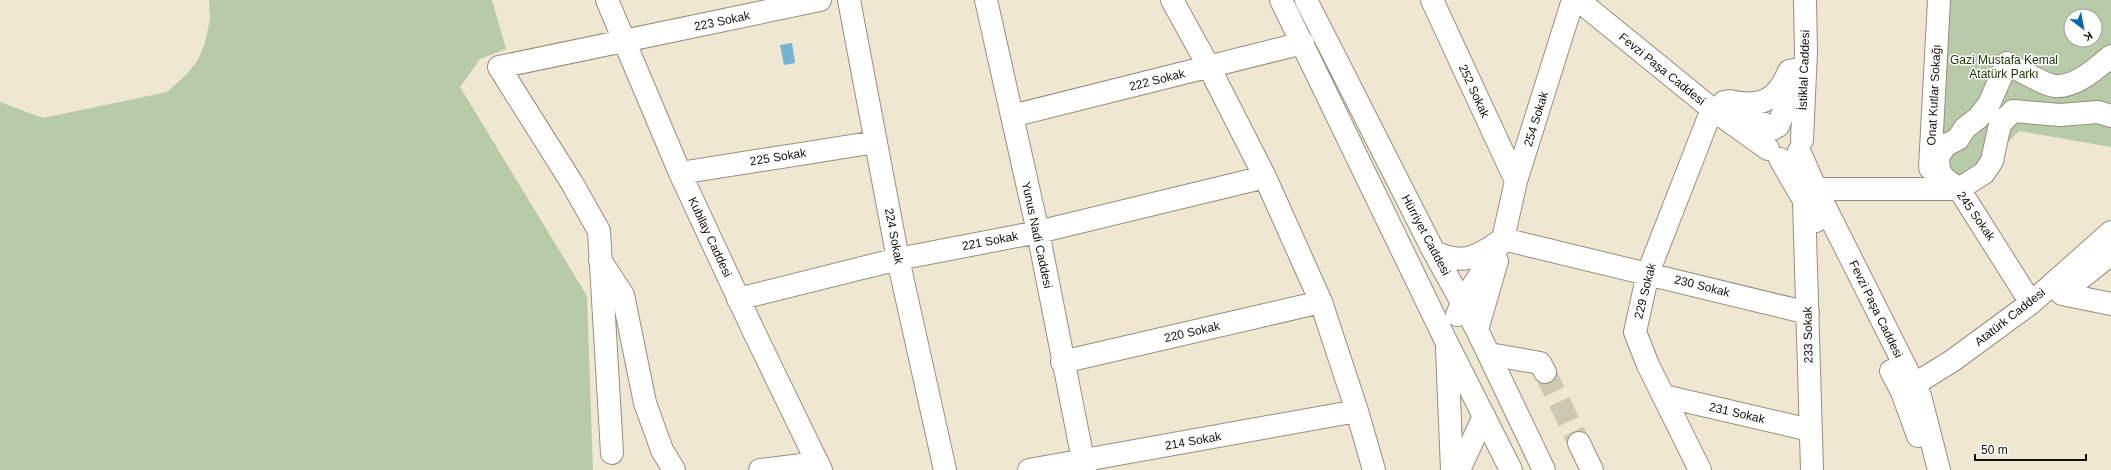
<svg xmlns="http://www.w3.org/2000/svg" width="2111" height="470" font-family="Helvetica,sans-serif">
	<style>
		.green { fill: #b7cba9; fill-rule: evenodd }
		.water { fill: #74b3d3 }
		.lines { fill: none; stroke-linecap: round; stroke-linejoin: round }
		.minor-tunnel { stroke: #cec7b4; stroke-width: 22; stroke-dasharray: 22 11; stroke-linecap: butt }
		.minor-casing { stroke: #968f7b; stroke-width: 24 }
		.highway-casing { stroke: #968f7b; stroke-width: 24 }
		.minor { stroke: #fff; stroke-width: 22 }
		.highway { stroke: #fff; stroke-width: 22 }
		.labels { text-anchor: middle; dominant-baseline: central; stroke-width: 3; stroke-linejoin: round; paint-order: stroke }
		.street-label { font-size: 12px; fill: #120f08; stroke: #fff }
		.park-label { font-size: 12px; fill: #1b3600; stroke: #fff }
	</style>
	<rect width="100%" height="100%" fill="#efe7d2"/>
	<!-- green -->
	<path class="green" d="M209,0h283l14,49 -26,10 -20,28 127,209 6,174h-593v-368l43,16 124,-26 19,-17 12,-15 7,-17 5,-24z
		M1940,0h171v147l-92,-16 -16,16 -3,17 -67,25zM2071,16h24v24h-24z"/>
	<!-- water -->
	<path class="water" d="M792,43l3,20 -11,2 -4,-20z"/>
	<g class="lines">
		<!-- minor-tunnel -->
		<path class="minor-tunnel" d="M1545,372l34,71"/>
		<!-- minor casing -->
		<g class="minor-casing">
			<path id="minor" d="M607,0l73,173 74,159 67,138
				M849,0l49,259 47,211
				M986,0l52,232 47,238
				M1172,0l37,67 56,110 56,125 36,109 17,59
				M1432,0l84,181
				M1573,0l-57,181 -13,58 305,74
				M1578,0l134,109 56,40
				M2111,56c-14,12 -36,32 -56,30 -11,-1 -37,-17 -48,-23l-18,41 -11,14 -13,10 -7,11 -12,6 -8,12 1,14 6,8 14,10 25,-16 8,-12 8,-37 13,-13 47,4 38,-3 13,4
				M1729,101c31,7 48,0 60,-30
				M1724,102l49,27
				M1012,116l291,-73
				M1778,126l13,-34 2,-22
				M1802,140l4,-89 -1,-51
				M1799,151l17,38 104,207 19,74
				M1780,159l36,62
				M1930,168l9,-168
				M680,173l196,-31
				M1816,189h143l72,114
				M1804,201l8,269
				M600,260l23,35 22,108 17,47 12,20
				M2065,291l46,-37
				M2062,294l49,10
				M738,299l160,-40 140,-27 227,-55
				M1489,354l51,9 5,9
				M1062,362l259,-60
				M1891,371l11,21 16,44
				M1902,392l50,-31 79,-58 80,-71
				M1664,396l146,34
				M1579,443l13,27
				M612,453l-13,-222 -27,-48 -73,-116 321,-67
				M760,470l58,-7
				M1029,470l328,-59
				M1459,470l25,-54
				M1700,470l-52,-105 -13,-33 13,-59 64,-164"/>
		</g>
		<!-- highway casing -->
		<g class="highway-casing">
			<path id="highway" d="M1281,0l166,343 64,127
				M1306,0l128,252 43,78 67,140
				M1434,252c29,13 42,6 66,-11
				M1457,315l5,-12 41,-64
				M1477,330l20,-69
				M1447,349l5,121"/>
		</g>
		<!-- minor -->
		<use href="#minor" class="minor"/>
		<!-- highway -->
		<use href="#highway" class="highway"/>
	</g>
	<g class="labels">
		<!-- street labels -->
		<g class="street-label">
			<text transform="translate(722 21) rotate(-12)">223 Sokak</text>
			<text transform="translate(1662 69) rotate(39)">Fevzi Paşa Caddesi</text>
			<text transform="translate(1804 70) rotate(-88)">İstiklal Caddesi</text>
			<text transform="translate(1157 80) rotate(-14)">222 Sokak</text>
			<text transform="translate(1474 91) rotate(65)">252 Sokak</text>
			<text transform="translate(1934 95) rotate(-87)">Onat Kutlar Sokağı</text>
			<text transform="translate(1536 119) rotate(-73)">254 Sokak</text>
			<text transform="translate(778 157) rotate(-9)">225 Sokak</text>
			<text transform="translate(1976 216) rotate(55)">245 Sokak</text>
			<text transform="translate(1037 235) rotate(78)">Yunus Nadi Caddesi</text>
			<text transform="translate(1426 235) rotate(62)">Hürriyet Caddesi</text>
			<text transform="translate(894 236) rotate(79)">224 Sokak</text>
			<text transform="translate(710 237) rotate(65)">Kubilay Caddesi</text>
			<text transform="translate(990 241) rotate(-11)">221 Sokak</text>
			<text transform="translate(1702 286) rotate(14)">230 Sokak</text>
			<text transform="translate(1645 291) rotate(-76)">229 Sokak</text>
			<text transform="translate(1876 309) rotate(64)">Fevzi Paşa Caddesi</text>
			<text transform="translate(2010 317) rotate(-38)">Atatürk Caddesi</text>
			<text transform="translate(1192 332) rotate(-13)">220 Sokak</text>
			<text transform="translate(1808 335) rotate(-91)">233 Sokak</text>
			<text transform="translate(1737 413) rotate(13)">231 Sokak</text>
			<text transform="translate(1193 441) rotate(-10)">214 Sokak</text>
		</g>
		<!-- park labels -->
		<g class="park-label">
			<text x="2004" y="60">Gazi Mustafa Kemal<tspan x="2004" dy="14">Atatürk Parkı</tspan></text>
		</g>
	</g>
	<!-- north arrow -->
	<g transform="translate(2083 28) rotate(148)"><circle r="19" fill="#ffffff" stroke="#a09f9c"/>
	<path d="M0-3L7 15L0 10L-7 15Z" fill="#0366b3"/>
	<text y="-6" font-size="11" font-weight="bold" text-anchor="middle" fill="#120f08">K</text>
	</g>
	<!-- scale -->
	<path d="M1975 454v6h111v-6" fill="none" stroke="#120f08" stroke-width="2"/>
	<text x="1981" y="454" font-size="12" fill="#120f08" stroke="#ffffff" stroke-width="3" paint-order="stroke">50 m</text>
</svg>
